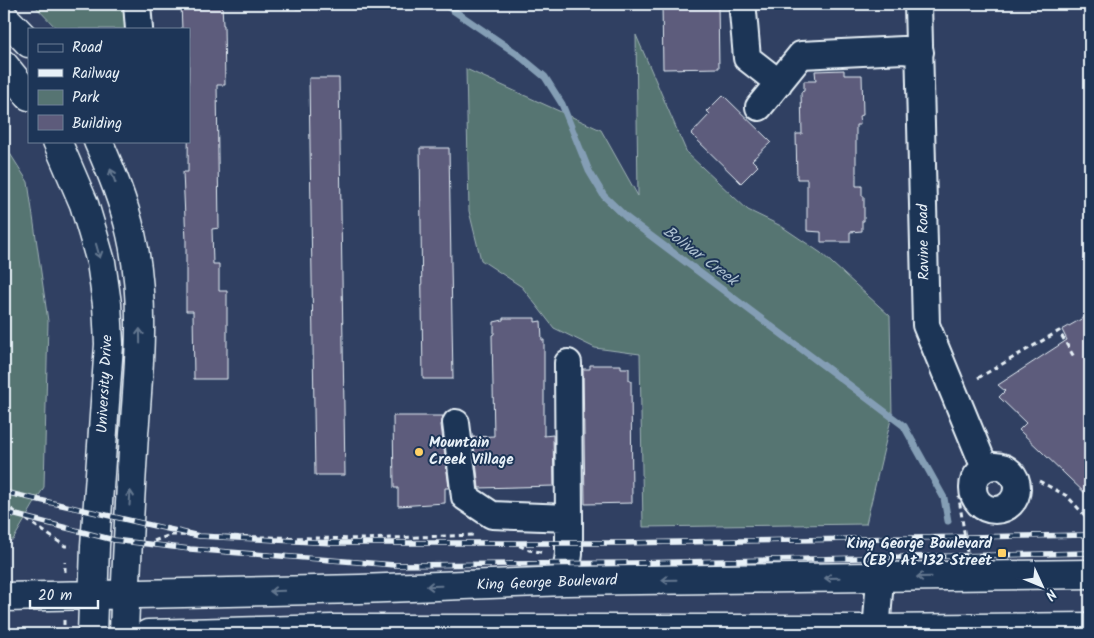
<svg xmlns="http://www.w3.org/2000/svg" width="1094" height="638" font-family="Kalam,sans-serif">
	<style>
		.green { fill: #567472; stroke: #9fb2b5 }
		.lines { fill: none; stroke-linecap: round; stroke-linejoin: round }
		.stream { stroke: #849eb5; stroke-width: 7 }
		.building { fill: #5d5b7b; stroke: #e8f1f8 }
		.minor-casing { stroke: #e8f1f8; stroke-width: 30 }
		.major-casing { stroke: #e8f1f8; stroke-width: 31 }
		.path { stroke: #e8f1f8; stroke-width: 3; stroke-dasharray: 5 4; stroke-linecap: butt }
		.minor { stroke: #1d3557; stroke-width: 26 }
		.major { stroke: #1d3557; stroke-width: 28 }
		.rail-casing { stroke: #e8f1f8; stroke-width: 5.5 }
		.rail { stroke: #1d3557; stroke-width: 4; stroke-dasharray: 11; stroke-linecap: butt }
		.oneway { stroke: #64778f }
		.poi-dot { fill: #ffd166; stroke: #1d3557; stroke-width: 2 }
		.labels { text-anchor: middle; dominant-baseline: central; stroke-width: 4; stroke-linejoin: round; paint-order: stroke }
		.street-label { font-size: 15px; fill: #e8f1f8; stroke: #1d3557 }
		.poi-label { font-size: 15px; font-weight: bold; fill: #e8f1f8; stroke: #1d3557; text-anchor: start }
		.water-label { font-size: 16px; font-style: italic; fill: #aec1d1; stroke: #1d3557 }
	</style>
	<rect width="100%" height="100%" fill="#304062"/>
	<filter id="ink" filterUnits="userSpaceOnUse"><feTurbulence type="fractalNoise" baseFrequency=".02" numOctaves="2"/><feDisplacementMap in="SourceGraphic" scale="10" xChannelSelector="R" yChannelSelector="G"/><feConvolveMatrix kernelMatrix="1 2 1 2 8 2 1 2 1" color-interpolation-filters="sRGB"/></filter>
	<g filter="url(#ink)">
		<!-- green -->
		<path class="green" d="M33,4h94l1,25h-71z
			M296,4h169v2l-169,3z
			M636,35l51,118 61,57 33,16 40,27 69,63 2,99 -26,109 -223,3 -3,-173 -45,-6 -41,-20 -32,-41 -41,-27 -12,-49 -3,-142 135,61 37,66z
			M4,144l24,38 20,139 -4,166 -31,53h-9z"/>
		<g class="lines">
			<!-- stream -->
			<path class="stream" d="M444,4l72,49 29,24 17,27 27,67 15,25 23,22 277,208 40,72 4,23"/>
		</g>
		<!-- building -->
		<path class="building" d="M181,4h41l1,21h1l1,60h-8l2,143 -7,1 1,35h6v27h8v88h-33l-1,-68h-7v-70l-3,-69h5l1,-143h-7z
			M662,4h56l1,64 -56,1z
			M844,70v5h18l1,40 -4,1 1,9h-4v61h6v10h2v25h-2v10l-12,1v10h-29v-10l-14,-1v-52h-10l-1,-45h6l-1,-42 3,-1v-10h12l-1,-10z
			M309,78h30l6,397h-30z
			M723,95l48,47 -19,18 6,6 -17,17 -50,-49 19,-20 -3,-3z
			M420,148h29l4,231h-30z
			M1090,314v184l-71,-68 7,-7 -27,-26 6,-6 -7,-6 69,-45 -5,-10z
			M503,318h32v4l6,-1 1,19h2v96l9,-1 1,51 -75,2 -6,-51 21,-1 -2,-101 2,-1v-12l9,-2z
			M590,365h31v3h8v13h2l1,122 -47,1 -2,-135h7z
			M393,416h50l-2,9 8,63h-4v15l-47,3v-18h-4z"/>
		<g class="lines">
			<!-- minor casing -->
			<g class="minor-casing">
				<path id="minor" d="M137,4l2,25
					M918,4l8,321 59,143
					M743,12l4,46 32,25
					M759,107l42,-52 102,-5 17,2
					M456,423l9,74 27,18 77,3
					M973 488a22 22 0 1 1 44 0a22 22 0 1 1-44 0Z
					M565,581l4,-27v-36l-1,-155
					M876,634l4,-56"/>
			</g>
			<!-- major casing -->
			<g class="major-casing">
				<path id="major" d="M4,17l25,26
					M4,65l25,31
					M57,141l27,63 9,30 8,28 6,42 2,40 -14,202 -3,88
					M98,141c13,30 26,61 33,93 15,65 8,134 3,200 -4,67 -8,133 -10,200
					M4,597l356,-8 205,-8 525,-7
					M148,634l185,-5h544l213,-2"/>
			</g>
			<!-- path -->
			<path class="path" d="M978,378l81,-47 15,26
				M1039,481l28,15 23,25v12
				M4,504l61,42h7
				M154,541l16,-6 192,4 114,-4
				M511,542l18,8 16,3
				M967,552l-8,-54 15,-3
				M65,572v-10
				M64,634v-14"/>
			<!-- minor -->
			<use href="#minor" class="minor"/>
			<!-- major -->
			<use href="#major" class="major"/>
			<!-- rail casing -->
			<g class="rail-casing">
				<path id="rail" d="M4,492l195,44 133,7h288l470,-8
					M4,512l110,28 76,9 205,16 238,-2 457,-10"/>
			</g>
			<!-- rail -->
			<use href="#rail" class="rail"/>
		</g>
		<!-- one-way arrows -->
		<defs><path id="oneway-shaft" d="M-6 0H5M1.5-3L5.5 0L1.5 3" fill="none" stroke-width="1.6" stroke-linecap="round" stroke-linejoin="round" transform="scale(1.25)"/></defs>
		<g class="oneway">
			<use href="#oneway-shaft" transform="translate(113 176) rotate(-110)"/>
			<use href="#oneway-shaft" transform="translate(98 251) rotate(74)"/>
			<use href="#oneway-shaft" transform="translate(140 336) rotate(-91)"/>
			<use href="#oneway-shaft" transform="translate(130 498) rotate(-86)"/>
			<use href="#oneway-shaft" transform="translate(924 577) rotate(179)"/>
			<use href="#oneway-shaft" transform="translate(832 578) rotate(179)"/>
			<use href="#oneway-shaft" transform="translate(669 580) rotate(179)"/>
			<use href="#oneway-shaft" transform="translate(434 586) rotate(178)"/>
			<use href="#oneway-shaft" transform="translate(277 591) rotate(178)"/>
		</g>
	</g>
	<!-- markers -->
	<g class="poi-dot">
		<circle cx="419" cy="452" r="5"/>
		<rect x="997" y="548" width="10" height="10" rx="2.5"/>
	</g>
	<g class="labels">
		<!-- street labels -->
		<g class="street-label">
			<text transform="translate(924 242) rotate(-91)">Ravine Road</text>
			<text transform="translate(105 384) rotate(-87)">University Drive</text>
			<text transform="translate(547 583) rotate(-2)">King George Boulevard</text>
		</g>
		<!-- poi labels -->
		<g class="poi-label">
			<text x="429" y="443">Mountain<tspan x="429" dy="17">Creek Village</tspan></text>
			<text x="992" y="544" text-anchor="end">King George Boulevard<tspan x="992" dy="17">(EB) At 132 Street</tspan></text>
		</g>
		<!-- water labels -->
		<g class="water-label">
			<text transform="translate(700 256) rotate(37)">Bolivar Creek</text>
		</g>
	</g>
	<!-- margin -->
	<rect width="1094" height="638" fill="none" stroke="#1d3557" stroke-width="20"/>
	<rect x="10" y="10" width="1074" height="618" fill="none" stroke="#e8f1f8" stroke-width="2" filter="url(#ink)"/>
	<!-- legend -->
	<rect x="28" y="28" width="162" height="115" fill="#1d3557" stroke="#6e8097"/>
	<rect x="38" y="44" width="25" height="8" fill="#1d3557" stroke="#6e8097"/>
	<text x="72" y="52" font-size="15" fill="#e8f1f8">Road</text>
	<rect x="38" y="69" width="25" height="8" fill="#e8f1f8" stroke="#6e8097"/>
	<text x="72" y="78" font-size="15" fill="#e8f1f8">Railway</text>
	<rect x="38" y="90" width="25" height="15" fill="#567472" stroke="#6e8097"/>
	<text x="72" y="102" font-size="15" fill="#e8f1f8">Park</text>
	<rect x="38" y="115" width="25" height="15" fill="#5d5b7b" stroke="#6e8097"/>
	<text x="72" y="128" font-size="15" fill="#e8f1f8">Building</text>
	<!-- north arrow -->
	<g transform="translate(1042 586) rotate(134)" stroke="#1d3557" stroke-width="4" paint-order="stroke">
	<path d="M0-4L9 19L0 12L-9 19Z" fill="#e8f1f8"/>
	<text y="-8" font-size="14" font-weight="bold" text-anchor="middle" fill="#e8f1f8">N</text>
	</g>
	<!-- scale -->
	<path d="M30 600v8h68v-8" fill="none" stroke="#e8f1f8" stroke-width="2.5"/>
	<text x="38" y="600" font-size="15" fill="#e8f1f8" stroke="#1d3557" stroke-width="4" paint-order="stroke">20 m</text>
</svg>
